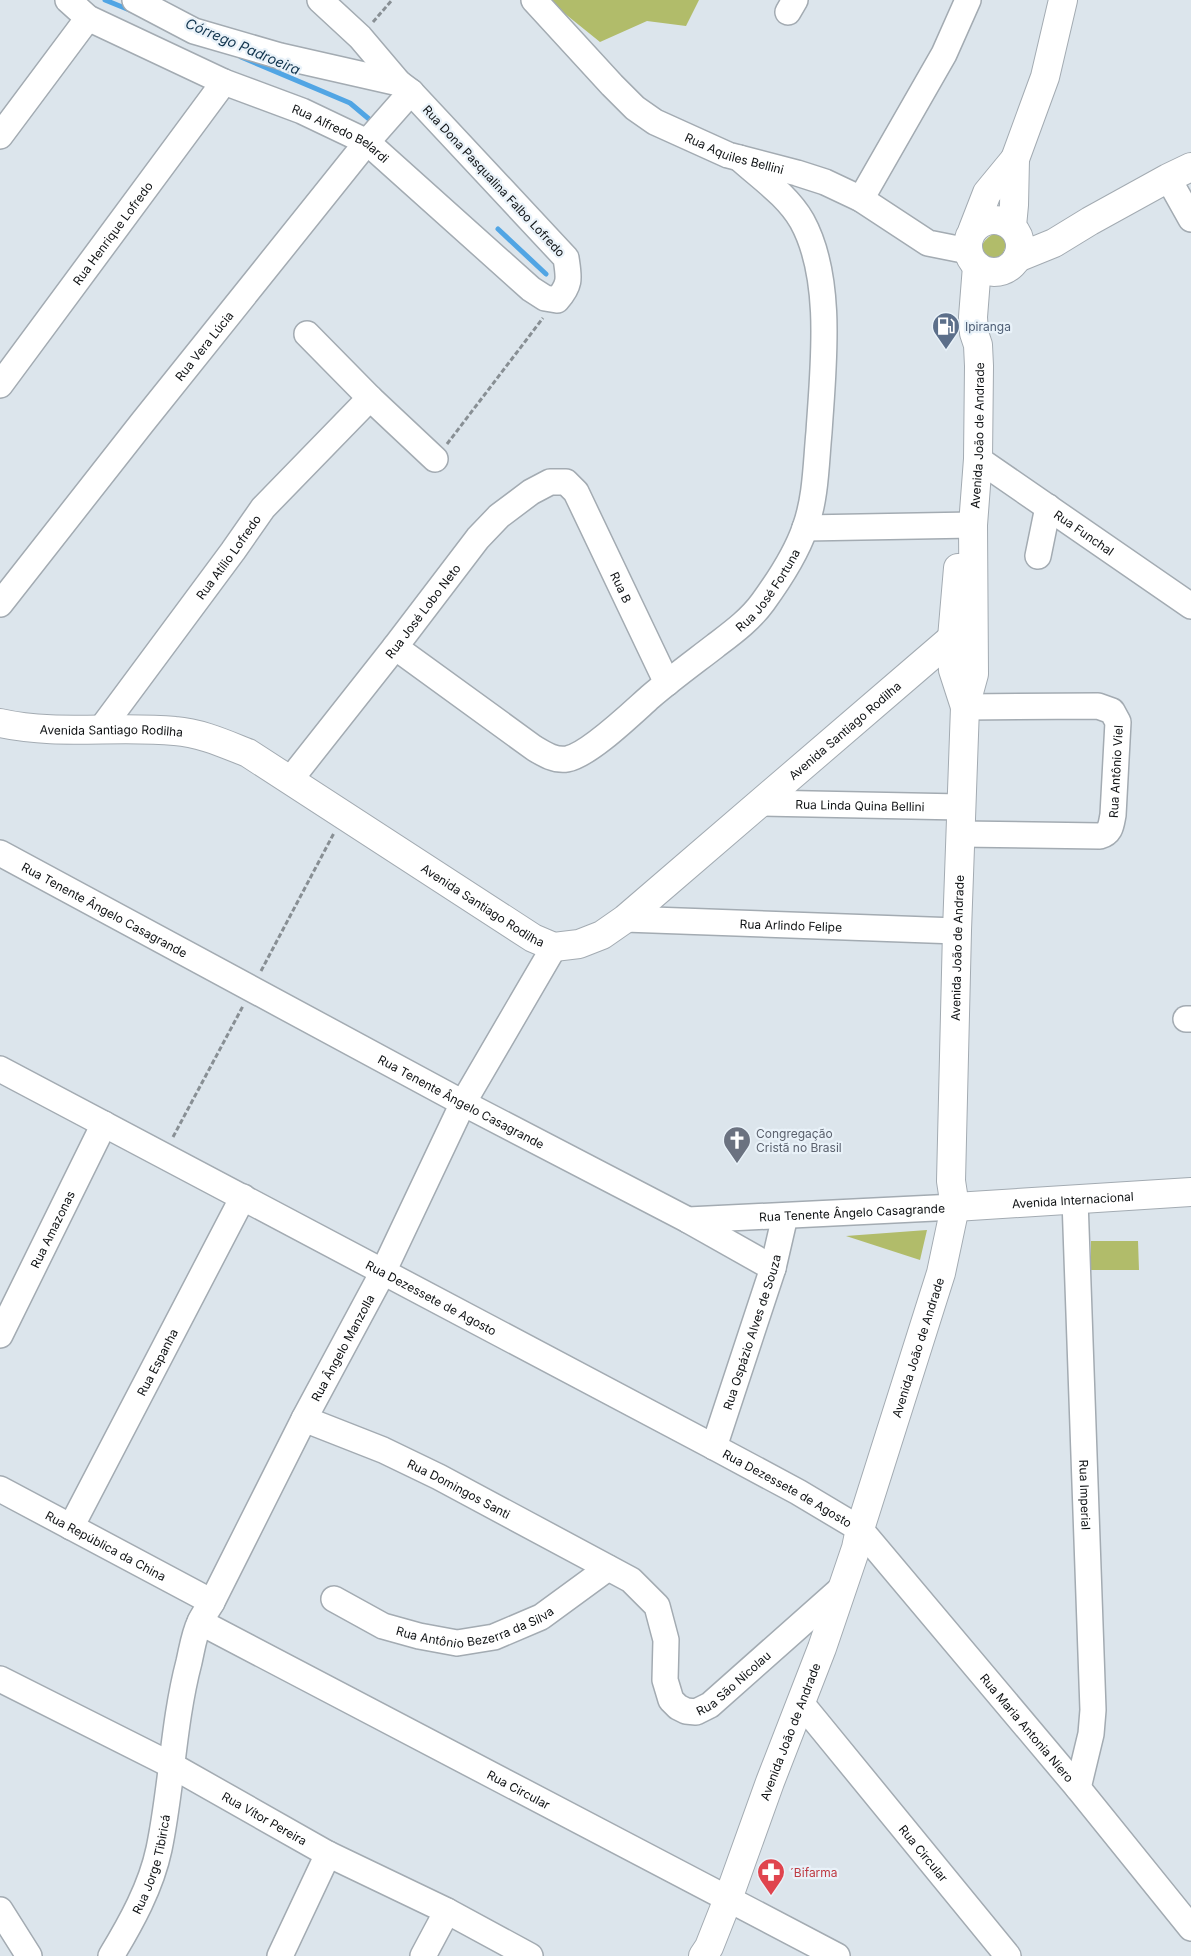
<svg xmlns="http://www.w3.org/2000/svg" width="1191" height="1956" font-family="Inter,sans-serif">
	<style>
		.green { fill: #b1bc6a }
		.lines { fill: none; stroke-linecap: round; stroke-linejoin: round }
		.stream { stroke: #51a5e4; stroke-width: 5 }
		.minor-casing { stroke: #a3abb2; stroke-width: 28 }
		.major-casing { stroke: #a3abb2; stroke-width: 30 }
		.path { stroke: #888f94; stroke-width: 3; stroke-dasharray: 5 2.5; stroke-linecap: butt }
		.minor { stroke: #fff; stroke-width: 25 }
		.major { stroke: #fff; stroke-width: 28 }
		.labels { text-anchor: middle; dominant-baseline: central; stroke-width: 4.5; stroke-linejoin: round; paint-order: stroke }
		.street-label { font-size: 12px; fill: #0f1214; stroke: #e9f2f9 }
		.service-label { font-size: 12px; fill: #4e5e75; stroke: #e9f2f9; text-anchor: start }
		.worship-label { font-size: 12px; fill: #5b616d; stroke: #e9f2f9; text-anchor: start }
		.health-label { font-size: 12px; fill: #be3a42; stroke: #e9f2f9; text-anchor: start }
		.water-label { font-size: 14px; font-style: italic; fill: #0e324c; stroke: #e9f2f9 }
	</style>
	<rect width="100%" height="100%" fill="#dce5ec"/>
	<!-- green -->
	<path class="green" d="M548,0h151l-13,26 -39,-5 -47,21z
		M1001,230l8,8 -6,15 -13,11 -12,-4c3,-18 7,-22 23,-30z
		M927,1230l-7,30 -74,-24z
		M1091,1241h47l1,29h-48z"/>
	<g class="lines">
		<!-- stream -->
		<path class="stream" d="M105,0l27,11
			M241,57l109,46 19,16
			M498,229l48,45"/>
		<!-- minor casing -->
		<g class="minor-casing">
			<g id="minor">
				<path id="s1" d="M68,0l20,18 136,64 78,29 65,31 164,147 14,9 12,2c14,-16 12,-22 9,-42l-155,-166 -12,-9 -39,-46 -40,-37"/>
				<path d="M135,0l59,31 86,25 119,27"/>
				<path id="s2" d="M534,0l78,85 23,23 20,14 73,33 69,18 28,9 36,17 67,44 40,8"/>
				<path d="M788,12l7,-12"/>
				<path d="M0,136l88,-118"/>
				<path d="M1168,178l23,41"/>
				<path d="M861,199l83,-145 24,-54"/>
				<path d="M307,334l63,64 65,61"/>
				<path id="s3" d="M0,385l224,-303"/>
				<path id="s4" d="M978,459l213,147"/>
				<path d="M805,528l168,-3"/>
				<path d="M1038,556l10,-49"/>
				<path id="s5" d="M0,604l142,-181 225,-281 44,-50"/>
				<path id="s6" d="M395,647l139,101c10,6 21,13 33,11 22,-4 65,-46 83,-62 21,-18 43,-34 65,-51 17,-13 35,-26 48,-44 16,-22 33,-48 42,-74 11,-30 11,-65 14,-96 4,-64 15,-153 -17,-211 -15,-26 -41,-43 -63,-63"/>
				<path id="s7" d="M101,729l132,-178 30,-43 107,-110"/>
				<path id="s8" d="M290,780l105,-133 83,-109 21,-22 32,-24 19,-10h16l10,10 91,191"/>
				<path id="s9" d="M760,803l201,4"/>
				<path id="s10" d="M960,834l140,2c11,-3 11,-11 13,-21l5,-93 -6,-11 -14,-5 -133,1"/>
				<path id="s11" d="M0,853l463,250 225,117 267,-13"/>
				<path id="s12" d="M625,919l332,12"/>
				<path d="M1186,1019h5"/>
				<path id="s13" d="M0,1069l714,378 84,45 62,37 218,259 113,140"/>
				<path id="s14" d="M1075,1200l18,510 -2,24 -13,54"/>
				<path d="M688,1220l85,48"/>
				<path id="s15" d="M0,1335l104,-211"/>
				<path id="s16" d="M304,1419l79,31 56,27 192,103 26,26 9,34 -1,40 6,20 7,7 8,4 10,1 14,-7 133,-118"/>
				<path id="s17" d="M714,1447l59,-179 12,-52"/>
				<path id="s18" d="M0,1489l212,113"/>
				<path id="s19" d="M71,1527l172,-330"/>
				<path id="s20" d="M334,1599l49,27 36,10 38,7 37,-6 47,-20 67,-49"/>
				<path id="s21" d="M200,1622l637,334"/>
				<path id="s22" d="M0,1679l171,86 157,89 119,57 83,45"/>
				<path id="s23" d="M801,1703l207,253"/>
				<path d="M0,1910l29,46"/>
				<path id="s24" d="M111,1956c20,-33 40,-69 48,-107 13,-62 14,-126 30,-187 3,-13 5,-28 11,-40 3,-7 8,-13 12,-20l92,-183 79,-147 80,-169 91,-156"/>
				<path d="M280,1956l48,-102"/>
				<path d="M423,1956l24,-45"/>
			</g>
		</g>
		<!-- major casing -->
		<g class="major-casing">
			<g id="major">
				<circle cx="994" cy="246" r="26"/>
				<path d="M1012,226l2,-21 1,-46 30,-82 18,-77"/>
				<path d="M973,229l14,-36 28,-34"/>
				<path d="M1017,258l37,-15 36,-22 78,-43 23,-11"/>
				<path d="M958,568l-6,70 1,32 12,37"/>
				<path id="s25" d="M0,723c57,13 117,2 175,8 26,2 50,13 73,22l285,185 21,9 25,-3 23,-9 23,-16 327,-281"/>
				<path id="s26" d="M955,1207l236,-15"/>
				<path id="s27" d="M703,1956l6,-9 19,-48 42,-117 52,-134 34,-100 4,-19 81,-256 14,-66 -4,-26 6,-250 8,-224 9,-33 -1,-149 5,-66 1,-93 -1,-21 -4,-12 -1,-16 4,-51"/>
			</g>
		</g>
		<!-- path -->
		<path class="path" d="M373,22l19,-22
			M447,444l96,-126
			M261,971l73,-138
			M173,1137l70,-131"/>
		<!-- minor -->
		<use href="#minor" class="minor"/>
		<!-- major -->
		<use href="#major" class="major"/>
	</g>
	<!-- icons -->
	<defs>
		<g id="fuel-pin" transform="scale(1.4375)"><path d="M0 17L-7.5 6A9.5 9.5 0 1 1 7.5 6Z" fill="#5c6f8a" stroke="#e9f2f9"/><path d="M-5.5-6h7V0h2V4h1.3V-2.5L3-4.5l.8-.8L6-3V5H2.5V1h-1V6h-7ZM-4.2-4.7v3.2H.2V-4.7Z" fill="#fff"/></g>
		<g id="church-pin" transform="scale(1.4375)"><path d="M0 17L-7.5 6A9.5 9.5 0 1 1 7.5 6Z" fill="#6b7280" stroke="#e9f2f9"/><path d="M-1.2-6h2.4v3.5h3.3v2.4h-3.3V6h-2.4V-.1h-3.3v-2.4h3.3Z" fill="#fff"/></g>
		<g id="pharmacy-pin" transform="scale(1.4375)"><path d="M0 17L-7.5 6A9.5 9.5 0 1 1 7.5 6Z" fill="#e0444e" stroke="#e9f2f9"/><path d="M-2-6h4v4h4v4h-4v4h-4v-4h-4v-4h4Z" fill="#fff"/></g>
	</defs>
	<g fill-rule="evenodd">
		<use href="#fuel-pin" x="946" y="326"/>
		<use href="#church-pin" x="737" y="1140"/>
		<use href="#pharmacy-pin" x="771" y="1872"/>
	</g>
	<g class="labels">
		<!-- street labels -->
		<g class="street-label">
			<text stroke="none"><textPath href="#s1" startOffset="305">Rua Alfredo Belardi</textPath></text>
			<text stroke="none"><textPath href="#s2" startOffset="258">Rua Aquiles Bellini</textPath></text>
			<text transform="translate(494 181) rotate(47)">Rua Dona Pasqualina Falbo Lofredo</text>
			<text stroke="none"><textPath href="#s3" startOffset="189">Rua Henrique Lofredo</textPath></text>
			<text stroke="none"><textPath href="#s5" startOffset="329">Rua Vera Lúcia</textPath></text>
			<text stroke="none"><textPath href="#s27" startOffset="1565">Avenida João de Andrade</textPath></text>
			<text stroke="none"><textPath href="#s4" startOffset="129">Rua Funchal</textPath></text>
			<text stroke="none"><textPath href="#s7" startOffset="214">Rua Atílio Lofredo</textPath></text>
			<text stroke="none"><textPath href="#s8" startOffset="534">Rua B</textPath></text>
			<text stroke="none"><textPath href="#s6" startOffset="472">Rua José Fortuna</textPath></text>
			<text stroke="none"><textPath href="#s8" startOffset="215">Rua José Lobo Neto</textPath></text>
			<text stroke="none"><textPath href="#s25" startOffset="112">Avenida Santiago Rodilha</textPath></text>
			<text stroke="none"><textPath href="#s25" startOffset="982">Avenida Santiago Rodilha</textPath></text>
			<text stroke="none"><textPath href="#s10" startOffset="210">Rua Antônio Viel</textPath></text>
			<text stroke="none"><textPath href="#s9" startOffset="100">Rua Linda Quina Bellini</textPath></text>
			<text stroke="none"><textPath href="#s25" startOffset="532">Avenida Santiago Rodilha</textPath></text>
			<text stroke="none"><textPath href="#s11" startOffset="119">Rua Tenente Ângelo Casagrande</textPath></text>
			<text stroke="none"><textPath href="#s12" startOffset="166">Rua Arlindo Felipe</textPath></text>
			<text stroke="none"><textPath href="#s27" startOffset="1051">Avenida João de Andrade</textPath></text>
			<text stroke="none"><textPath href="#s11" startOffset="524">Rua Tenente Ângelo Casagrande</textPath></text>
			<text stroke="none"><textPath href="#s26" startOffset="118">Avenida Internacional</textPath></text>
			<text stroke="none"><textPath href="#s11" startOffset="944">Rua Tenente Ângelo Casagrande</textPath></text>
			<text stroke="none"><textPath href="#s15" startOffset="118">Rua Amazonas</textPath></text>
			<text stroke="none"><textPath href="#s13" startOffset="488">Rua Dezessete de Agosto</textPath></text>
			<text stroke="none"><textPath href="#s17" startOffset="121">Rua Ospázio Alves de Souza</textPath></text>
			<text stroke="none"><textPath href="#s27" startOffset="646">Avenida João de Andrade</textPath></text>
			<text stroke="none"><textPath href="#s24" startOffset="658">Rua Ângelo Manzolla</textPath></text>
			<text stroke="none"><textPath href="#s19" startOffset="186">Rua Espanha</textPath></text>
			<text stroke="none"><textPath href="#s16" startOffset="170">Rua Domingos Santi</textPath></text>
			<text stroke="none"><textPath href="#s13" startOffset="892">Rua Dezessete de Agosto</textPath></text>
			<text stroke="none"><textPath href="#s14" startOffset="295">Rua Imperial</textPath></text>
			<text stroke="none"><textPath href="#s18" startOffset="120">Rua República da China</textPath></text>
			<text stroke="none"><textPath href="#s20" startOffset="152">Rua Antônio Bezerra da Silva</textPath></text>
			<text stroke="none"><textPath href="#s16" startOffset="574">Rua São Nicolau</textPath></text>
			<text stroke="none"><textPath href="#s13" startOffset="1235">Rua Maria Antonia Niero</textPath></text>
			<text stroke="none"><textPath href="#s27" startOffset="241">Avenida João de Andrade</textPath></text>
			<text stroke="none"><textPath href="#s21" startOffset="360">Rua Circular</textPath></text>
			<text stroke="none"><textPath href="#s22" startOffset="299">Rua Vítor Pereira</textPath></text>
			<text stroke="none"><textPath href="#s23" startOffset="194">Rua Circular</textPath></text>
			<text stroke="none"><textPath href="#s24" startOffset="101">Rua Jorge Tibiricá</textPath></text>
		</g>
		<!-- service labels -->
		<g class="service-label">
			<text x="965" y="326">Ipiranga</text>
		</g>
		<!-- worship labels -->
		<g class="worship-label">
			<text x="756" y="1133">Congregação<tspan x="756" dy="14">Cristã no Brasil</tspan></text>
		</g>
		<!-- health labels -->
		<g class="health-label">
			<text x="790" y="1872">´Bifarma</text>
		</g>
		<!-- water labels -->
		<g class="water-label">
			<text transform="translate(243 46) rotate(23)">Córrego Padroeira</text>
		</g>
	</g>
</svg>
